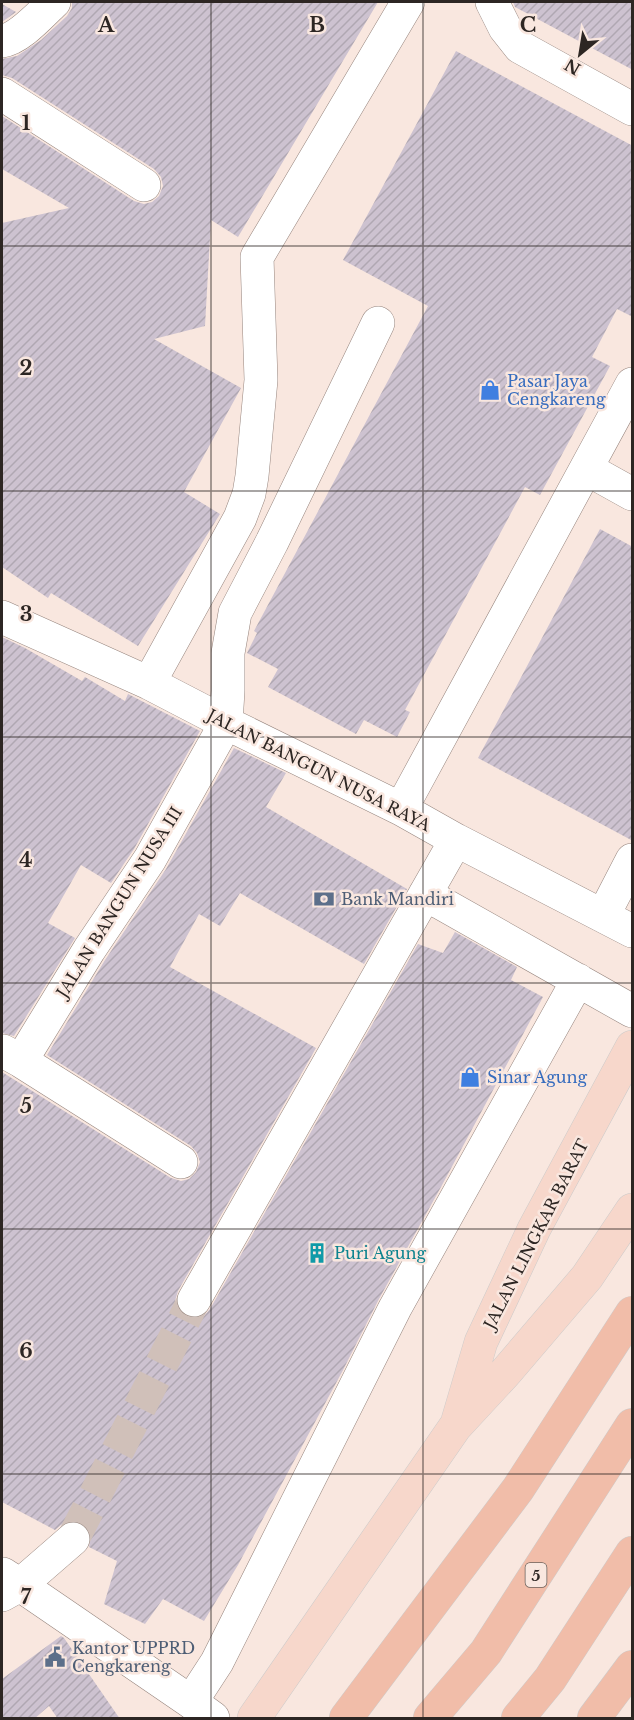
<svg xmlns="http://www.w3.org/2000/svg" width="634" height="1720" font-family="'Libre Baskerville',serif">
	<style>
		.building { fill: url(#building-hatch) }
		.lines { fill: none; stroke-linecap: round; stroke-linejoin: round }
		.minor-tunnel { stroke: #d0c0b9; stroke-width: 33; stroke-dasharray: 33 16; stroke-linecap: butt }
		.minor-casing { stroke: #96857e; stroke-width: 34 }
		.major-casing { stroke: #cdcbca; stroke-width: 34 }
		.highway-casing { stroke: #cdcbca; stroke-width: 34 }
		.minor { stroke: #fff; stroke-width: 33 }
		.major { stroke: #f7d7cb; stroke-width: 33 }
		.highway { stroke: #f1bda9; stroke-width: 33 }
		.grid { fill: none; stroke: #2d2623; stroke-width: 1.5; stroke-opacity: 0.55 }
		.labels { text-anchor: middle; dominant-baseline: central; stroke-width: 5; stroke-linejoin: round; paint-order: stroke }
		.shield { fill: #f9e7df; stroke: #6a605b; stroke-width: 1.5 }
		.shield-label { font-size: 15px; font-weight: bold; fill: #2d2623 }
		.shop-label { font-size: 16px; fill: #366cbe; stroke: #f9e7df; text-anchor: start }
		.street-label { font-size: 16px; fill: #2d2623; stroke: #f9e7df }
		.service-label { font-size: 16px; fill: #4e5e75; stroke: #f9e7df; text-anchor: start }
		.culture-label { font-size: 16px; fill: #0d838f; stroke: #f9e7df; text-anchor: start }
		.grid-label { font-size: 20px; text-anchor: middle; font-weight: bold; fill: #2d2623; stroke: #f9e7df; stroke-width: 5; stroke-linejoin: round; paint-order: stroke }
	</style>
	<defs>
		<pattern id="building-hatch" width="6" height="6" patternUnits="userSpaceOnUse" patternTransform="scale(1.5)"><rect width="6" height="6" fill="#cdc2d0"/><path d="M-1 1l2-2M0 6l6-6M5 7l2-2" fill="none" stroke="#b0a7b2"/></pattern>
	</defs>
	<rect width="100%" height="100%" fill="#f9e7df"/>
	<!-- building -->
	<path class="building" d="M72,2h306l-140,235 -27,-17 -6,106 -51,13 87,49 -57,104 36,22 -82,132 -87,-53 -3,5 -46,-31v-344l67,-15 -67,-39v-53l132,85 10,3 8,-2 7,-6 4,-10 -2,-9 -7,-8 -142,-91 -10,-3v-16l15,-3 24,-16 26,-24 5,-8z
		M513,2h120v68l-118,-63z
		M2,4l14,8 -14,10z
		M456,51l177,95v171l-16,-8 -25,48 18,9 -70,129 -15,-8 -120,223 5,2 -13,25 -33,-17 -8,14 -88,-47 10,-18 -31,-16 10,-20 -3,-2 174,-325 -85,-46z
		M600,529l33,18v294l-155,-83z
		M2,637l23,11 57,33 3,-4 40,24 3,-7 72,37 -66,118 -23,34 -30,-18 -33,58 27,15 -61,98 -12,-3z
		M234,748l52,25 -20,34 141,82 -43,75 -124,-71 -20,33 -21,-12 -29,53 146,81 -138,243 -3,10 3,8 6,7 11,3 9,-3 6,-7 208,-365 25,9 12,-21 62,35 -6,13 32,17 -102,190 -62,112 -37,73 -104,193 -34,56 -41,-22 -18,25 -41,-20 13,-43 -28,-14 2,-11 -4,-10 -7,-4 -10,-1 -9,4 -6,5 -53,-28v-430l169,106 10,3 8,-2 7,-7 4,-10 -3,-9 -6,-7 -144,-91 58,-95 61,-91z
		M61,1636l3,2 56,81h-62l-9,-13 -15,13h-32v-40z"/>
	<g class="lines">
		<!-- minor-tunnel -->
		<path class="minor-tunnel" d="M73,1539l121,-239"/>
		<!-- minor casing -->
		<g class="minor-casing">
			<path id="minor" d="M492,2l13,26 15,19 112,62
				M2,41c17,-2 39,-27 52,-39
				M2,94l142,91
				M587,469l45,25
				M2,617l147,66 77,40 175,86 55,31 176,91
				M149,683l91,-165 9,-24 3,-18 9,-96 -4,-123 151,-255
				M401,809l231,-425
				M425,894l207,117
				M603,916l29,-56
				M3,1051l18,10 160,101
				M21,1061l68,-111 61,-91 76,-136 2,-32v-38l7,-40 37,-71 106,-219
				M194,1300l262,-460
				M3,1574l17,11 53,-46
				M2,1595l18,-10 171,117 22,16
				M191,1702l26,-40 178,-354 183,-328"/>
		</g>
		<!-- major casing -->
		<g class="major-casing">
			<path id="major" d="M458,1420l23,-78 53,-113 98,-182
				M254,1718l201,-291 50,-54 82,-96 45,-67"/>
		</g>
		<!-- highway casing -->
		<g class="highway-casing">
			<path id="highway" d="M346,1718l172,-229 114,-176
				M430,1718l56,-66 146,-227
				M518,1718l32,-39 82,-126
				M594,1718l38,-51"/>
		</g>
		<!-- minor -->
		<use href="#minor" class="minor"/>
		<!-- major -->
		<use href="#major" class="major"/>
		<!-- highway -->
		<use href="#highway" class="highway"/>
	</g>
	<!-- grid -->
	<path class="grid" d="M211,2v1716M423,2v1716M2,246h630M2,491h630M2,737h630M2,983h630M2,1229h630M2,1474h630"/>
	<!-- icons -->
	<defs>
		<g id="shop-bare" transform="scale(1.62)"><path d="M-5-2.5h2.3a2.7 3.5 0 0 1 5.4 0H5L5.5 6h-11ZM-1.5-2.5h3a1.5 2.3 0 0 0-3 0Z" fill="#3f7fe0" stroke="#f9e7df" stroke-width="2.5" paint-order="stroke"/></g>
		<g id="bank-bare" transform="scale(1.62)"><path d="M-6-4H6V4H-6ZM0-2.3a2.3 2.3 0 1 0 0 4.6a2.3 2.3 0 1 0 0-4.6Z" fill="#5c6f8a" stroke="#f9e7df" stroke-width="2.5" paint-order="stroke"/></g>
		<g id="building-bare" transform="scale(1.62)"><path d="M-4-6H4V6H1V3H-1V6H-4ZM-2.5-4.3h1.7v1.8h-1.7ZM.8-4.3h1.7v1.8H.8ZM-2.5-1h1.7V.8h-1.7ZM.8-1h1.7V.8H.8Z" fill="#0f9aa8" stroke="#f9e7df" stroke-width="2.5" paint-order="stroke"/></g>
		<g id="civic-bare" transform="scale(1.62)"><path d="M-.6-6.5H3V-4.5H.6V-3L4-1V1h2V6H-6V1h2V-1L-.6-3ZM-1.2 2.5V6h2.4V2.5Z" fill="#5c6f8a" stroke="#f9e7df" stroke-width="2.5" paint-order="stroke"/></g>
	</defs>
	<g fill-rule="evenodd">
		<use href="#shop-bare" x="490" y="390"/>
		<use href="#bank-bare" x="324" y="899"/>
		<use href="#shop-bare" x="470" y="1077"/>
		<use href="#building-bare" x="317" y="1253"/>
		<use href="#civic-bare" x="55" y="1657"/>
	</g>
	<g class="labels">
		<!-- shield labels -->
		<rect class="shield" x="525.5" y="1563" width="21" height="24" rx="4.5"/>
		<g class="shield-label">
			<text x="536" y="1575">5</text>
		</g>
		<!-- shop labels -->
		<g class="shop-label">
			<text x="507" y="381">Pasar Jaya<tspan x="507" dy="18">Cengkareng</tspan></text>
			<text x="487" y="1077">Sinar Agung</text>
		</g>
		<!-- street labels -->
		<g class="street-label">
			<text transform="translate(319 770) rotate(27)">JALAN BANGUN NUSA RAYA</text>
			<text transform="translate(119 902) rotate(-58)">JALAN BANGUN NUSA III</text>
			<text transform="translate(536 1234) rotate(-63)">JALAN LINGKAR BARAT</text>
		</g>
		<!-- service labels -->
		<g class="service-label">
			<text x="341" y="899">Bank Mandiri</text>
			<text x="72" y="1648">Kantor UPPRD<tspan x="72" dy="18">Cengkareng</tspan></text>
		</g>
		<!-- culture labels -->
		<g class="culture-label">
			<text x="334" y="1253">Puri Agung</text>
		</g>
	</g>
	<g class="grid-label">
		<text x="106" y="32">A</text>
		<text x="317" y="32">B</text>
		<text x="528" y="32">C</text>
		<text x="26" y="130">1</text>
		<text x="26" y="375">2</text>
		<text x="26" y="621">3</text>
		<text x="26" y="867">4</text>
		<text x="26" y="1113">5</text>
		<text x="26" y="1358">6</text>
		<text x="26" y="1604">7</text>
	</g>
	<!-- border -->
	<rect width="634" height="1720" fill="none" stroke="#2d2623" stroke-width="6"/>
	<!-- north arrow -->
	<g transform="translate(580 54) rotate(210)" stroke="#f9e7df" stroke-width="4.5" paint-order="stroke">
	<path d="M0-4.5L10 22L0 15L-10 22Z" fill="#2d2623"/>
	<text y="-9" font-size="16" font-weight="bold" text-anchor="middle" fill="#2d2623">N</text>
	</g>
</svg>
